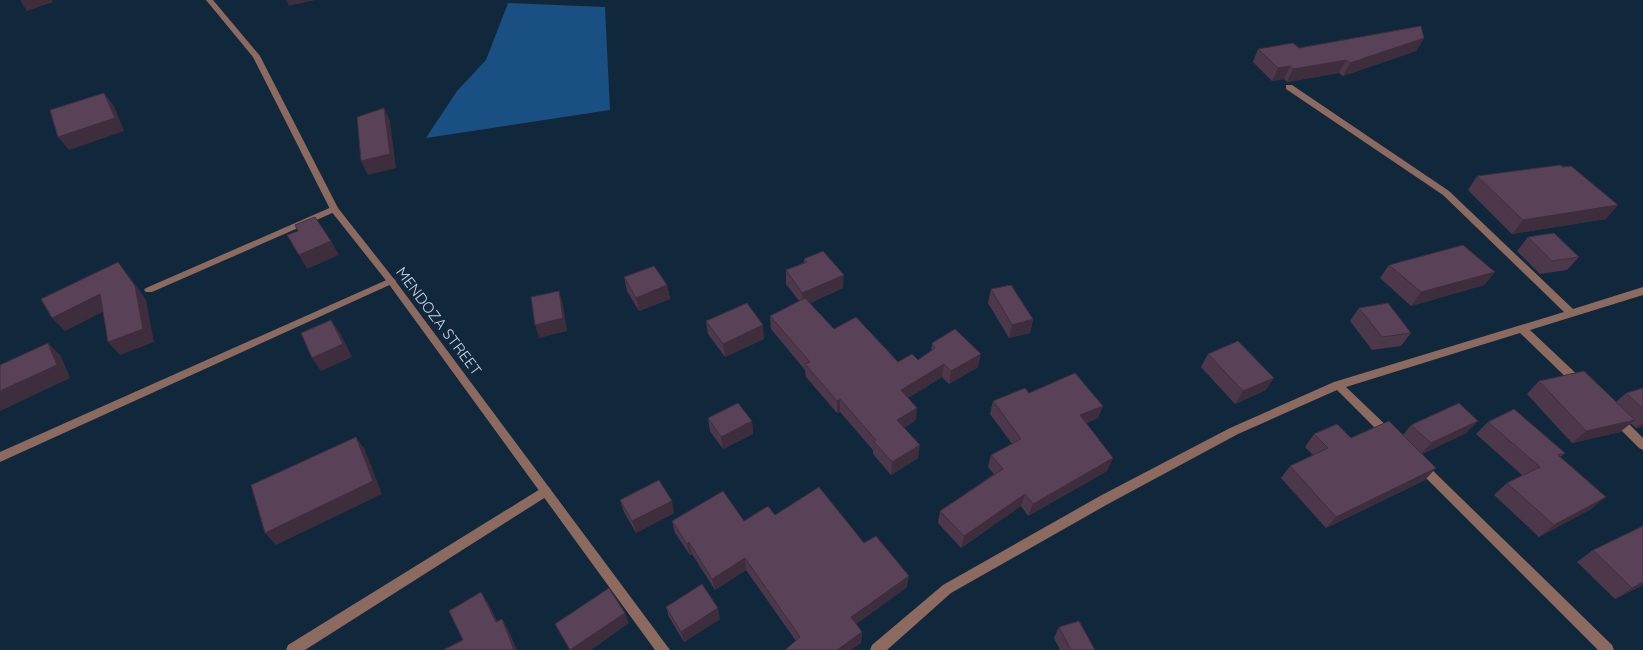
<svg xmlns="http://www.w3.org/2000/svg" width="1643" height="650" font-family="Quicksand,sans-serif">
	<style>
		.water { fill: #194f83 }
		.lines { fill: none; stroke-linecap: round; stroke-linejoin: round }
		.service { fill: #8c6a60; fill-rule: evenodd }
		.minor { fill: #8c6a60; fill-rule: evenodd }
		.wall { fill: #4d384b }
		.shaded-wall { fill: #3e2e3d }
		.building { fill: #594157; stroke: #3e2e3d }
		.labels { text-anchor: middle; dominant-baseline: central; stroke-width: 4.5; stroke-linejoin: round; paint-order: stroke }
		.street-label { font-size: 15px; fill: #c8d6e3; stroke: #11283c }
	</style>
	<rect width="100%" height="100%" fill="#11283c"/>
	<!-- water -->
	<path class="water" d="M508,3l97,4 5,103 -184,28 31,-47 29,-31z"/>
	<g class="lines">
		<!-- service -->
		<path class="service" d="M334,206l4,3 -1,2 -185,81h-6l-2,-2 2,-2z
			M391,278l3,1 2,2 -2,2 -394,179v-10z
			M545,486l4,1 2,4 -2,4 -244,155h-19l2,-5z"/>
		<!-- minor -->
		<path class="minor" d="M206,0h7l47,56 78,152 56,71 276,371h-15l-267,-367 -57,-72 -78,-154z
			M1286,85h6l157,106 124,118 70,-22v8l-113,35 53,50 1,3 -1,3h-8l-55,-53 -174,54 47,45 2,3 -2,3 -4,2 -4,-2 -48,-48 -99,44 -130,70 -157,89 -64,57h-17l2,-5 71,-60 157,-89 130,-68 104,-46 230,-70 -121,-117 -157,-106z
			M1617,415l4,1 22,22v12l-4,-2 -26,-26 -1,-3 1,-3z
			M1421,461l4,2 187,182 2,5h-16l-181,-181 -2,-3 2,-3z"/>
	</g>
	<!-- wall -->
	<path class="wall" d="M1424,38l-8,13 -73,25 -4,-3 -52,9 -3,-3 -12,2 -19,-19 5,-13 41,-1z
		M1477,176l129,43 -94,15 -44,-44z
		M1528,237l51,20 -12,13 -27,4 -23,-23z
		M804,259l39,29 -33,15 24,26 64,33 20,-2 13,-9 1,-8 46,24 -29,17 -7,-7 -34,21 8,22 -12,8 14,30 -27,17 -18,-21v-4l-33,-38 -3,1 -31,-36 -1,-7 -34,-41 -1,-13 29,-15 -13,-17v-14l18,-7z
		M1389,265l106,7 -11,13 -73,21 -31,-28z
		M624,277l43,8 3,14 -31,12 -12,-20z
		M991,289l42,30 -3,14 -21,5 -21,-35z
		M1359,308l52,25 -10,13 -29,4 -22,-29z
		M706,321l58,18 -39,18 -17,-23z
		M1208,354l58,36 -31,14 -34,-37z
		M1539,381l77,21 10,-9 17,-5v39l-7,1 -6,-5 -10,9 -48,11 -45,-49z
		M1029,393l74,13 -5,12 -12,5 27,35 -6,13 -79,45 -7,-10 -60,42 -23,-25 2,-12 54,-37 -6,-7 3,-12 21,-11 -22,-30 3,-13z
		M708,418l44,3 1,13 -30,15 -13,-18z
		M1488,422l77,31 -5,4 31,52 -52,28 -45,-42 13,-12 15,-8 -46,-41z
		M1411,425l55,8 -44,21 3,26 -99,48 -45,-50 9,-12 23,-11 -8,-8 9,-13 37,4 52,-3z
		M620,500l54,13 -38,20 -12,-21z
		M775,515l89,28 43,44 -51,37 6,8 -1,11 -65,-2 -50,-71 -31,20 -23,-36 -2,1 -15,-22 -3,-12h72z
		M1593,550l50,35 -28,14 -38,-37z
		M666,607l54,12 -36,23 -15,-25z
		M1059,627l36,23h-35l-6,-12z"/>
	<!-- shaded-wall -->
	<path class="shaded-wall" d="M20,0h32l1,2 -26,9z
		M286,0h29l-26,6z
		M1424,38l-8,13 -73,25 7,-13z
		M1346,60l-7,13 -52,9 6,-13z
		M1290,66l-6,13 -12,2 6,-13z
		M104,93l10,13 10,25 -55,19 -11,-13z
		M384,108l6,13 6,47 -28,7 -7,-14z
		M1618,205l-12,14 -94,15 11,-14z
		M331,241l8,14 -32,14 -8,-14z
		M118,262l11,14 17,24 8,42 -34,13 -12,-13z
		M1495,272l-11,13 -73,21 10,-14z
		M844,275l-1,13 -40,18 -1,-13z
		M667,285l3,14 -31,12 -3,-13z
		M559,291l4,14 4,26 -28,7 -4,-13z
		M100,294l12,13 -47,24 -13,-13z
		M1033,319l-3,14 -21,5 3,-13z
		M331,320l9,13 12,24 -31,14 -9,-13z
		M763,325l1,14 -39,18 -2,-13z
		M48,343l13,13 9,22 -70,33v-20z
		M981,354l-3,13 -29,17 2,-13z
		M944,364l-2,13 -42,26 1,-13z
		M1274,378l-8,12 -31,14 8,-13z
		M840,399v13l-3,1v-12z
		M1103,406l-5,12 -22,10 4,-13z
		M917,408l-1,12 -21,13 2,-13z
		M1635,420l-15,12 -48,11 14,-12z
		M752,421l1,13 -30,15 -2,-12z
		M1478,421l-12,12 -47,23 12,-13z
		M1643,422v5l-7,1z
		M356,437l9,13 17,44 -106,51 -11,-12z
		M920,445l-2,13 -27,17 1,-13z
		M1113,458l-6,13 -79,45 5,-12z
		M1436,468l-11,12 -99,48 10,-11z
		M1025,494l-4,12 -60,42 3,-12z
		M1606,497l-15,12 -52,28 15,-12z
		M672,501l2,12 -38,20 -4,-12z
		M689,542l3,12 -2,1 -3,-11z
		M745,558l1,12 -31,20 -3,-11z
		M909,576l-2,11 -57,41 1,-11z
		M1643,582v3l-28,14 17,-11z
		M481,592l7,11 15,29 -7,-10z
		M718,608l2,11 -36,23 -3,-10z
		M625,613l4,10 -38,27h-21z
		M502,619l6,10 9,21h-3z
		M862,632l-1,11 -10,7h-14z"/>
	<!-- building -->
	<path class="building" d="M1421,26l3,12 -74,25 -4,-3 -53,9 -3,-3 -12,2 -20,-19 35,-6 6,5z
		M104,93l11,25 -57,19 -8,-27z
		M384,108l6,46 -29,7 -4,-44z
		M1560,165l3,2 8,-1 47,39 -95,15 -46,-44z
		M315,217l16,24 -32,14 -12,-20 11,-4 -3,-6z
		M1554,233l25,24 -27,4 -24,-24z
		M1463,245l32,27 -74,20 -32,-27z
		M823,251l21,24 -42,18 -16,-23 21,-8 -3,-3z
		M118,262l17,24 8,43 -35,13 -8,-48 -48,24 -11,-19z
		M654,266l13,19 -31,13 -12,-21z
		M1011,285l22,34 -21,6 -21,-36z
		M559,291l4,27 -28,7 -4,-28z
		M805,298l29,31 22,-12 42,45 14,-8 6,6 17,-12 -3,-5 23,-14 26,25 -30,17 -7,-7 -43,26 16,18 -20,12 23,25 -28,17 -18,-20 2,-2 -36,-41 -3,2 -32,-37 5,-2 -40,-46z
		M747,303l16,22 -40,19 -17,-23z
		M1388,303l23,30 -29,4 -23,-29z
		M331,320l12,24 -31,14 -11,-25z
		M1238,341l36,37 -31,13 -35,-37z
		M48,343l9,22 -57,26v-26z
		M1584,371l51,49 -49,11 -47,-50z
		M1075,373l28,33 -23,9 33,43 -80,46 -8,-10 -61,42 -24,-25 63,-42 -12,-14 30,-16 -28,-38 32,-13 4,5z
		M1643,388v21l-17,-16z
		M738,403l14,18 -31,16 -13,-19z
		M1459,403l19,18 -47,22 -20,-18z
		M1514,409l51,44 -7,2 48,42 -52,28 -47,-42 33,-16 -52,-45z
		M1389,421l47,47 -100,49 -46,-51 38,-18 -14,-14 23,-10 14,14z
		M356,437l17,44 -108,52 -14,-48z
		M659,480l13,21 -40,20 -12,-21z
		M819,487l45,56 12,-7 33,40 -58,41 11,15 -25,18h-52l15,-13 -55,-79 -33,21 -23,-37 -2,2 -15,-23 51,-30 21,30 24,-15 7,9z
		M1643,526v56l-11,6 -39,-38z
		M702,584l16,24 -37,24 -15,-25z
		M609,588l16,25 -55,37 -15,-26z
		M481,592l15,30 6,-3 12,31h-71l20,-10 -14,-29z
		M1079,621l16,29h-24l-12,-23z"/>
	<g class="labels">
		<!-- street labels -->
		<g class="street-label">
			<text transform="translate(439 321) rotate(53)">MENDOZA STREET</text>
		</g>
	</g>
</svg>
